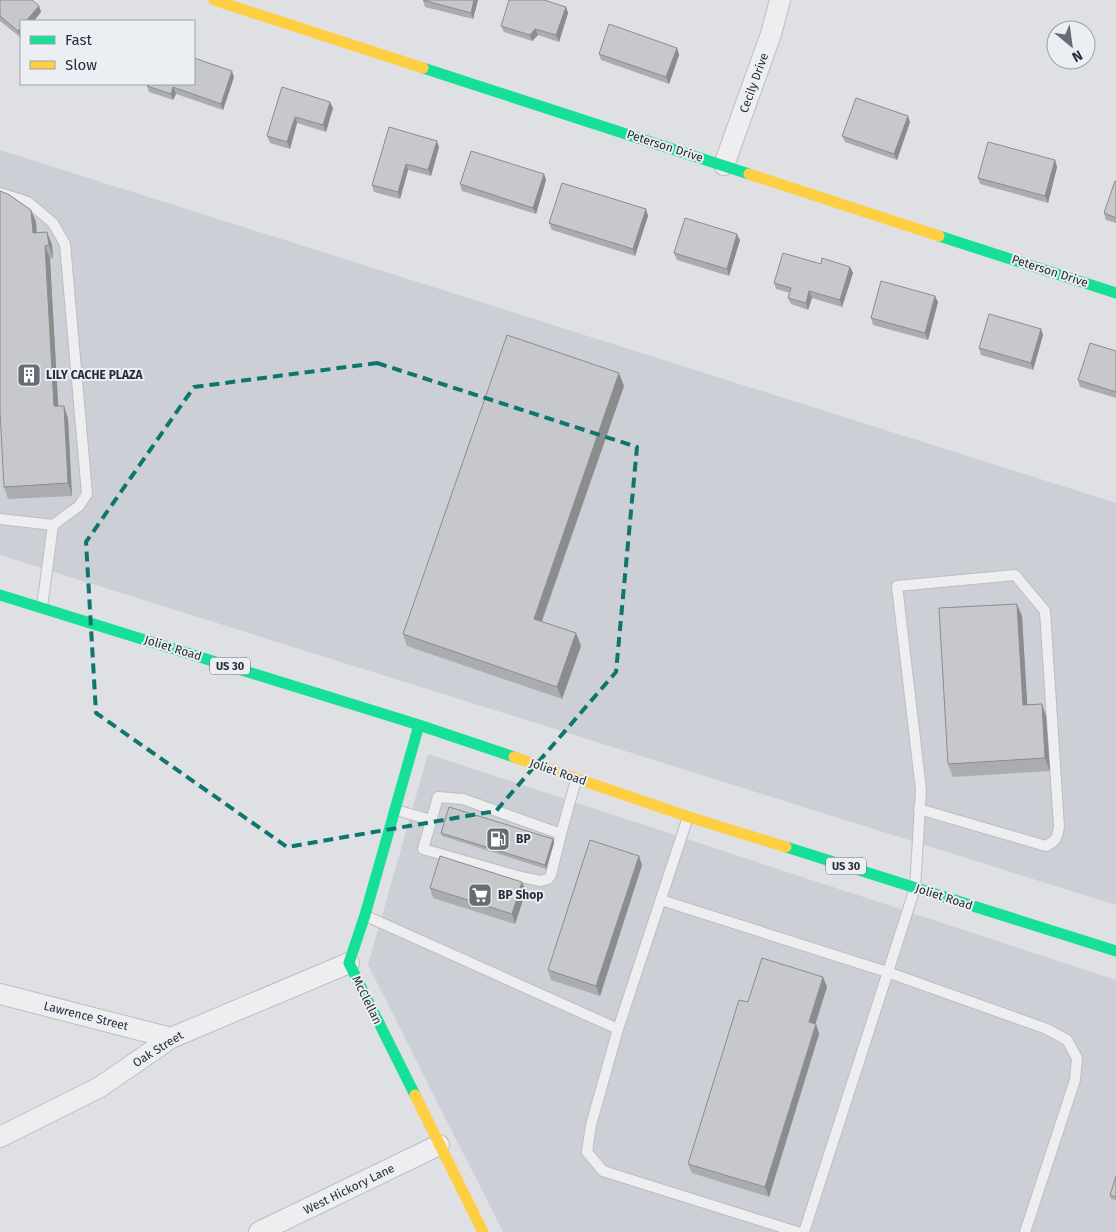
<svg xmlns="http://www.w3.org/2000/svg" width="1116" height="1232" font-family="'Fira Sans',sans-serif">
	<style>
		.built { fill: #cdcfd6 }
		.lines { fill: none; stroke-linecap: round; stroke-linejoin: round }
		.lane-casing { stroke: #bcbec1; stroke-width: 12 }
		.street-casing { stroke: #bcbec1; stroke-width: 22 }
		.lane { stroke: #eeeef0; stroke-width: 10 }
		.street { stroke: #eeeef0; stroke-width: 20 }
		.fast { stroke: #16e098; stroke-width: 11 }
		.slow { stroke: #ffcf43; stroke-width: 11 }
		.wall { fill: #abacaf }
		.shaded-wall { fill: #8b8c8e }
		.building { fill: #c7c8cb; stroke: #8b8c8e }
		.marked { fill: none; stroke: #0f766e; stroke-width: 4; stroke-dasharray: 10 6; stroke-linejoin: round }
		.labels { text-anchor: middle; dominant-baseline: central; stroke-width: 4; stroke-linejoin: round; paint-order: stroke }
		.shield { fill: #ebeef3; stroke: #626772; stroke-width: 1 }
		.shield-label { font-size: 11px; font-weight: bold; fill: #272d3b }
		.street-label { font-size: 12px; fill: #272d3b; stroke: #ebeef3 }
		.poi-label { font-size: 12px; font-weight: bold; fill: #272d3b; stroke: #ebeef3; text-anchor: start }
	</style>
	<rect width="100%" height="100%" fill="#dee0e3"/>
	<!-- built -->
	<path class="built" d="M0,150l1116,353v402l-1116,-350z
		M428,754l688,226v252h-613l-135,-267z"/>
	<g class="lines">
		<!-- lane casing -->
		<g class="lane-casing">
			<path id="lane" d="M0,193l28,9 25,21 12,21 22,250 -8,12 -26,19 -11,82
				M0,519l53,6
				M396,810l35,10
				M688,817l-70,212 -27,96 -4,27 16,19 194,61
				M561,834l-98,-35 -25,-2 -15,52 98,28 20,4 7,-2 3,-4 10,-41 15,-54
				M661,900l226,72 160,57 20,11 10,18 -2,22 -50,152
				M366,916l252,113
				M804,1232l111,-344 6,-98 -24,-204 118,-11 30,36 14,216c-2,11 -3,14 -13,19l-127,-37"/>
		</g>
		<!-- street casing -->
		<g class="street-casing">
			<path id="street" d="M724,165l47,-131 9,-34
				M0,994l171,44
				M0,1137l100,-50 71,-49 178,-75
				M259,1232l180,-87"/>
		</g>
		<!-- lane -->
		<use href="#lane" class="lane"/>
		<!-- street -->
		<use href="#street" class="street"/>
		<!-- fast -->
		<path class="fast" d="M423,68l326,106
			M939,236l177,57
			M0,595l419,130 95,32
			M786,847l330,104
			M415,1095l-66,-132 16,-48 54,-190"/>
		<!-- slow -->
		<path class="slow" d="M214,0l209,68
			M749,174l190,62
			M514,757l175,60 97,30
			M415,1095l68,137"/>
	</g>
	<!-- wall -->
	<path class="wall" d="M0,0l39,6 2,6 -7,9h-13v15l-1,1 -20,-16z
		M423,0h55l-5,19 -48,-12z
		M566,7l2,6 -9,29 -21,-7 -6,6 -28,-9 -3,-6z
		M677,48l2,7 -10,29 -68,-24 -2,-6z
		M234,77l-11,33 -47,-16 -3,6 -24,-8 -2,-6z
		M282,87l51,21 -7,24 -29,-9 -7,26 -20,-6 -3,-7z
		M910,122l-13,38 -52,-18 -3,-6z
		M389,127l50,20 -8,29 -23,-6 -8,29 -26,-7 -2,-7z
		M1055,160l2,7 -9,36 -68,-19 -2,-6z
		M544,174l2,6 -10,34 -74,-23 -2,-7z
		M1116,181v42l-10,-3 -2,-7z
		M646,209l2,7 -13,40 -83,-26 -3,-7z
		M31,210l5,12 1,11 10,-1 5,13 1,13 -3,1 8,147h6l4,13 4,77 -64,3 -4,-12z
		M740,240l-11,36 -52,-16 -3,-7z
		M821,264l29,3 3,6 -11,34 -30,-9 -4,12 -17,-6 -3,-6 2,-5 -14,-4 -2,-6z
		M938,302l-10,38 -55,-15 -2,-7z
		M1041,329l2,6 -10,35 -52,-15 -2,-7z
		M1116,351v47l-36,-11 -2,-7z
		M624,386l-82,236 34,11 5,13 -19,53 -155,-53 -4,-12z
		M1022,616l5,88h15l4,12 4,55 -97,6 -5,-13z
		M441,833l112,6 1,4 -8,26 -104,-33z
		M642,865l-42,131 -49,-16 -3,-10z
		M430,888l96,3 -11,33 -82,-26z
		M827,987l-12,37h1l3,10 -50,163 -77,-24 -4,-9 60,-162z
		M1116,1176v24l-5,-1 -1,-4z"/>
	<!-- shaded-wall -->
	<path class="shaded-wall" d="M474,0h4l-5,19 -2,-6z
		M39,6l2,6 -7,9h-8z
		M566,7l2,6 -9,29 -3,-7z
		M21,27v9l-1,1 -2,-6z
		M535,29l3,6 -6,6 -2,-6z
		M677,48l2,7 -10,29 -3,-7z
		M232,71l2,6 -11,33 -2,-6z
		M173,87l3,7 -3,6 -2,-6z
		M330,102l3,6 -7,24 -3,-7z
		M908,116l2,6 -13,38 -3,-6z
		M295,117l2,6 -7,26 -3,-7z
		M437,141l2,6 -8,29 -3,-6z
		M1055,160l2,7 -9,36 -3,-7z
		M406,164l2,6 -8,29 -2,-7z
		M544,174l2,6 -10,34 -3,-6z
		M646,209l2,7 -13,40 -2,-7z
		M31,210l5,12 1,24 -4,-13z
		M47,232l5,13 1,13 -4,-13z
		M737,234l3,6 -11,36 -2,-7z
		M45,246l5,13 9,160 -5,-13z
		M850,267l3,6 -11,34 -2,-7z
		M809,291l3,7 -4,12 -2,-7z
		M935,296l3,6 -10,38 -3,-7z
		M1041,329l2,6 -10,35 -2,-7z
		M619,373l5,13 -86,245 -4,-12z
		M64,406l4,13 4,77 -4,-13z
		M1017,604l5,12 6,101 -5,-12z
		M576,633l5,13 -19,53 -5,-12z
		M1042,704l4,12 4,55 -5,-13z
		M553,839l1,4 -8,26 -1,-4z
		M639,856l3,9 -42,131 -4,-10z
		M522,882l4,9 -11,33 -3,-10z
		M823,977l4,10 -14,45 -4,-10z
		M816,1024l3,10 -50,163 -4,-10z"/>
	<!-- building -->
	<path class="building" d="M0,0h32l7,6 -13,15h-5v6l-3,4 -18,-15z
		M423,0h51l-3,13z
		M509,0h35l22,7 -10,28 -21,-6 -5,6 -29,-9z
		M609,24l68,24 -11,29 -67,-23z
		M194,58l38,13 -11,33 -48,-17 -2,7 -24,-8 1,-2h46z
		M282,87l48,15 -7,23 -28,-8 -8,25 -20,-6z
		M856,98l52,18 -14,38 -52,-18z
		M389,127l48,14 -9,29 -22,-6 -8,28 -26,-7z
		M988,142l67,18 -10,36 -67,-18z
		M471,151l73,23 -11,34 -73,-24z
		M1115,181h1v37l-12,-5z
		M562,183l84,26 -13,40 -84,-26z
		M0,191l8,3 23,16 2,23 14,-1 2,13 -4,1 9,160h10l4,77 -64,4 -4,-76z
		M685,218l52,16 -10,35 -53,-16z
		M783,253l38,11 1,-6 28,9 -10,33 -31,-9 -3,12 -18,-5 3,-10 -17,-5z
		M881,281l54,15 -10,37 -54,-15z
		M989,314l52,15 -10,34 -52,-15z
		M507,335l112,38 -85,246 42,14 -19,54 -154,-53z
		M1090,343l26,8v41l-38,-12z
		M1017,604l6,101 19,-1 3,54 -97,6 -9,-156z
		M449,807l104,32 -8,26 -104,-32z
		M590,840l49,16 -43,130 -48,-16z
		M440,856l82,26 -10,32 -82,-26z
		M762,958l61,19 -14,45 7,2 -51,163 -77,-23 51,-164 9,2z
		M1116,1176v21l-6,-2z"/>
	<!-- marked area -->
	<path class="marked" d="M377,363l260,84 -21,225 -120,139 -209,36 -191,-134 -10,-171 108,-155z"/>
	<!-- icons -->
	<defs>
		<g id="building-square" transform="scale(1.25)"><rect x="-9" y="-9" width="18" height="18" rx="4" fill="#676c76" stroke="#ebeef3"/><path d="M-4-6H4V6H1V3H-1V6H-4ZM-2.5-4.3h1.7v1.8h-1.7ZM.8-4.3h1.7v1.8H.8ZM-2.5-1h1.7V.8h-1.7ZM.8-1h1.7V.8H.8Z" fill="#fff"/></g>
		<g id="fuel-square" transform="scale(1.25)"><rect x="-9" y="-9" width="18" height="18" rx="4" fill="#676c76" stroke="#ebeef3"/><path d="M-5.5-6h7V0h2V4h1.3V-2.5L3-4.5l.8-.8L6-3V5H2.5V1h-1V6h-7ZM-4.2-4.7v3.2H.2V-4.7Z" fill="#fff"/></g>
		<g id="supermarket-square" transform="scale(1.25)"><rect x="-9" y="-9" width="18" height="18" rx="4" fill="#676c76" stroke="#ebeef3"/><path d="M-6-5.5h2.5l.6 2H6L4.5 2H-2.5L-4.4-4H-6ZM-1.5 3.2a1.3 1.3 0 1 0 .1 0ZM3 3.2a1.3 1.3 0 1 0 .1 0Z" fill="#fff"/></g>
	</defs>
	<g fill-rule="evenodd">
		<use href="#building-square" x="29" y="375"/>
		<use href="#fuel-square" x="498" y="839"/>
		<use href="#supermarket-square" x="480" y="895"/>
	</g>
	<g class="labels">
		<!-- shield labels -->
		<g class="shield">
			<rect x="210" y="657.5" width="40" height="17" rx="4"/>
			<rect x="826" y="857.5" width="40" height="17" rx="4"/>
		</g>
		<g class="shield-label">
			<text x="230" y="666">US 30</text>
			<text x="846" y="866">US 30</text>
		</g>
		<!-- street labels -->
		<g class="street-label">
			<text transform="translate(754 83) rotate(-70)">Cecily Drive</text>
			<text transform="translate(665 146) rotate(18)">Peterson Drive</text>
			<text transform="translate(1050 271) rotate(18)">Peterson Drive</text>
			<text transform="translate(173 648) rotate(17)">Joliet Road</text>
			<text transform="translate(558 772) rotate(19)">Joliet Road</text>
			<text transform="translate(944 897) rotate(18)">Joliet Road</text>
			<text transform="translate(367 1000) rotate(64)">McClellan</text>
			<text transform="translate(86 1016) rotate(14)">Lawrence Street</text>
			<text transform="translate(158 1049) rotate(-32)">Oak Street</text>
			<text transform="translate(349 1189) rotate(-26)">West Hickory Lane</text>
		</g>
		<!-- poi labels -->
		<g class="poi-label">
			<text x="46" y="375">LILY CACHE PLAZA</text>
			<text x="516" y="839">BP</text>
			<text x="498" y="895">BP Shop</text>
		</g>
	</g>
	<!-- legend -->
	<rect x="20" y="20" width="175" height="65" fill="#ebeef3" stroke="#9da1a9"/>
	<rect x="30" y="36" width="25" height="8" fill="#16e098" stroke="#9da1a9"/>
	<text x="65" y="45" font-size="15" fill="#272d3b">Fast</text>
	<rect x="30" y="61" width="25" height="8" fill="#ffcf43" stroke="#9da1a9"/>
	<text x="65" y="70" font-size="15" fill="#272d3b">Slow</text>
	<!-- north arrow -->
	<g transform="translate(1071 45) rotate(151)"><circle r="24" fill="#ebeef3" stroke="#9da1a9"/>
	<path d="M0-4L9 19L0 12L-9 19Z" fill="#676c76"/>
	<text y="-8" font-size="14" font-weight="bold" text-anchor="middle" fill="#272d3b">N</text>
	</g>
</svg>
